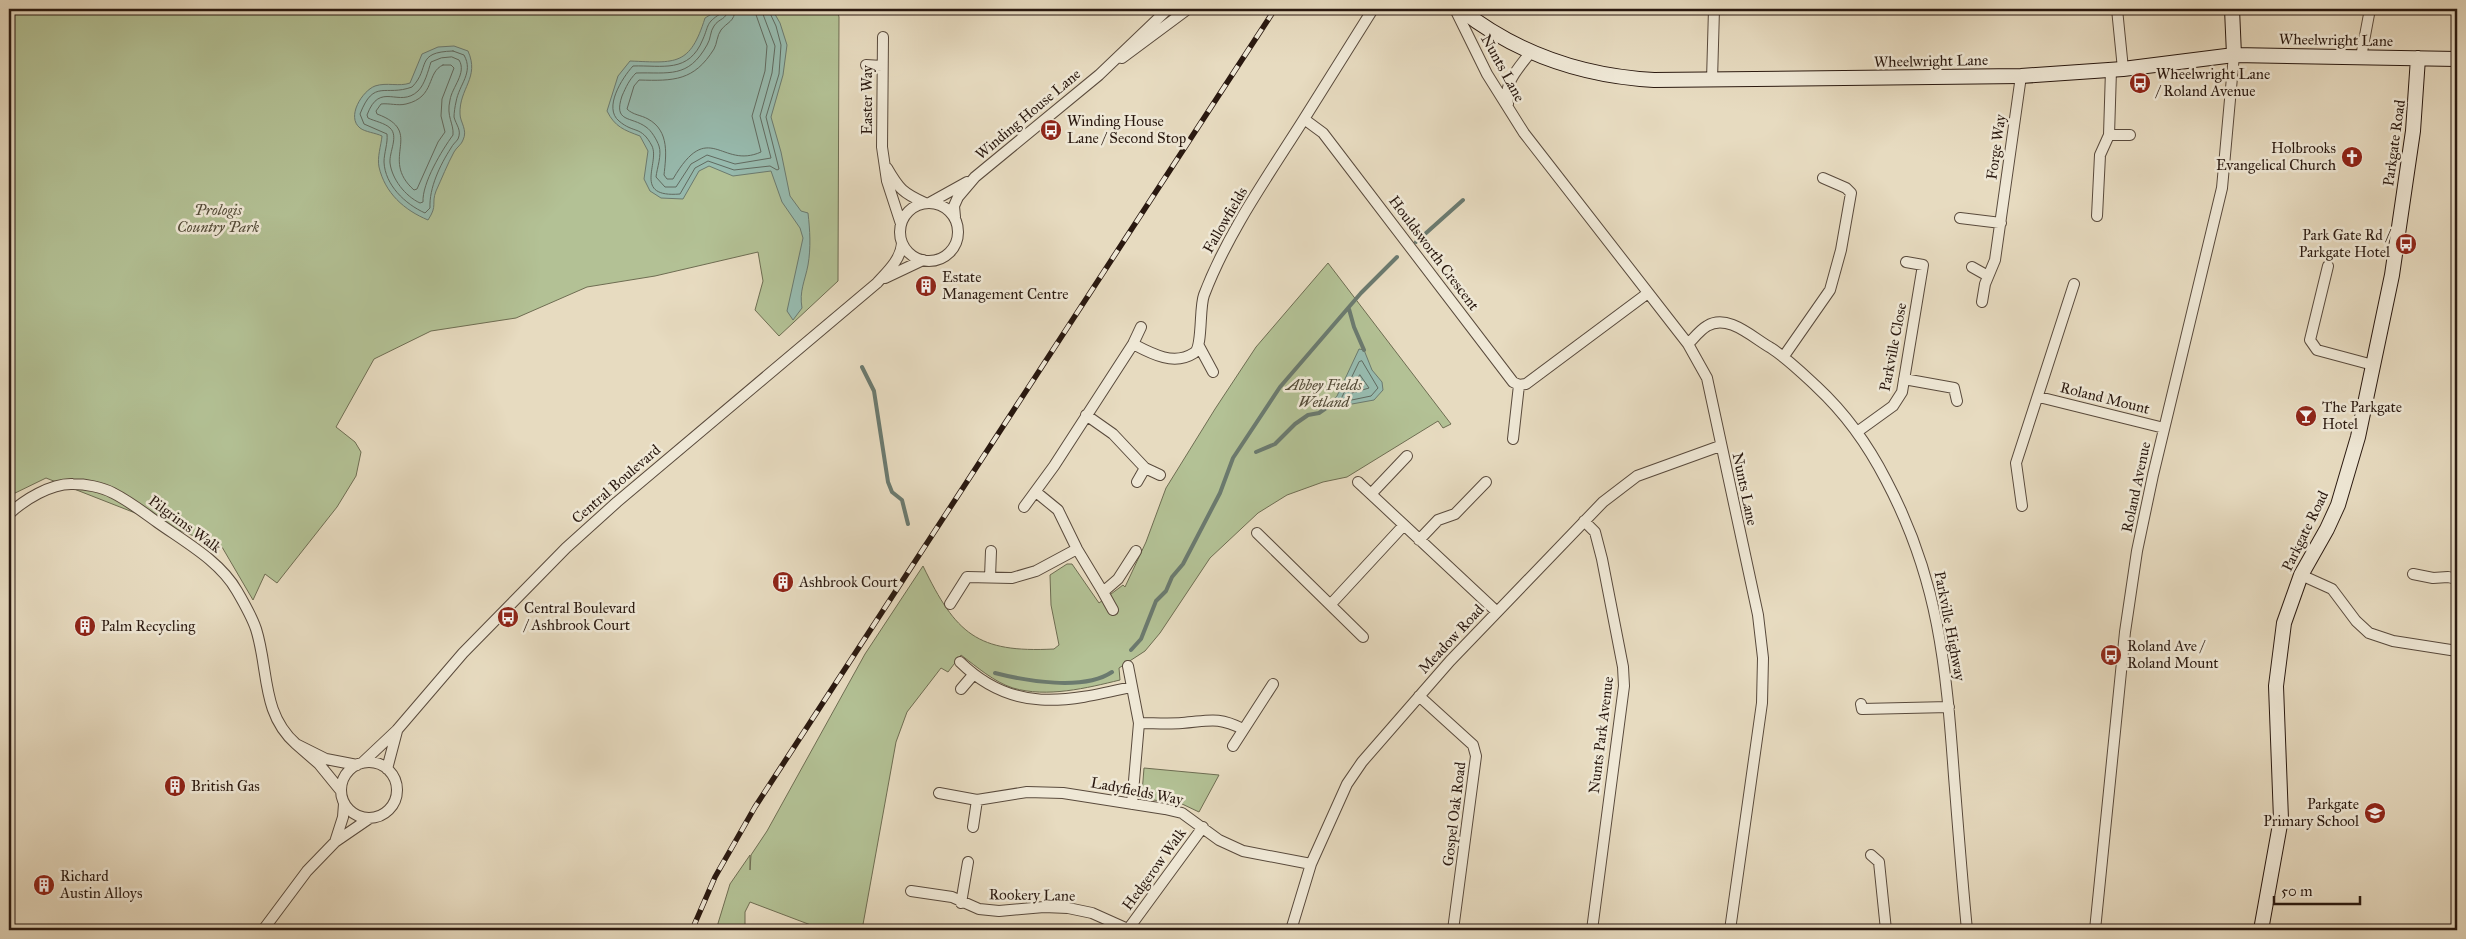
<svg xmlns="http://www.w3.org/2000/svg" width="2466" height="939" font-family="'IM FELL Great Primer',serif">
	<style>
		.green { fill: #b3c195; stroke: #6e6d52 }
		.water { fill: #97bbaf; stroke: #6b7a6f }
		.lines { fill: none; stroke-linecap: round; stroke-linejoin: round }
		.shore { stroke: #606a60; stroke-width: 1 }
		.stream { stroke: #6b7a6f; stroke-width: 4 }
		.street-casing { stroke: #594a3c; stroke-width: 12 }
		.secondary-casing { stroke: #2a1910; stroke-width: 16 }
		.street { stroke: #efe8d6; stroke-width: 10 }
		.secondary { stroke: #efe8d6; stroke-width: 14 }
		.rail-casing { stroke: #2a1910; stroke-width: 5.5 }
		.rail { stroke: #efe8d6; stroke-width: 4; stroke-dasharray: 11; stroke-linecap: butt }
		.labels { text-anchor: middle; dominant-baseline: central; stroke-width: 5; stroke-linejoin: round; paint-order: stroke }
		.street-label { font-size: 15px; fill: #2a1910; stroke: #efe8d6 }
		.poi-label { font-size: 15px; fill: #2a1910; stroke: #efe8d6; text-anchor: start }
		.park-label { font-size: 15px; font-style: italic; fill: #534b38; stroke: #efe8d6 }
	</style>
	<rect width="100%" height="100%" fill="#e7dbc0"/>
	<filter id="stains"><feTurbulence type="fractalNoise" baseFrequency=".004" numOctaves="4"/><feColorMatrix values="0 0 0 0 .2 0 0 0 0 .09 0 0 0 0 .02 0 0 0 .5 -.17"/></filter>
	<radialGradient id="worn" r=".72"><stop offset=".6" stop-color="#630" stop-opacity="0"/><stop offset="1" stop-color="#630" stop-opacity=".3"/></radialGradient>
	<!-- green -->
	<path class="green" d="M9,9h512l2,2 11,-2h303l2,8 -1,264 -59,55 -24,-26 8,-29 -5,-29 -103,24 -68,11 -71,31 -85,13 -57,28 -38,68 19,15 6,10 -5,24 -19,31 -60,76 -12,-9 -12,26 -31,-53 -176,-69 -37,18z
		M1328,263l123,161 -8,4 -5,-7 -91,56 -24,5 -36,13 -29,18 -48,45 -50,75 -15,18 -26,17 1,12c-33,8 -73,18 -107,8 -19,-6 -36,-21 -52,-33l-13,17 -7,-4 -34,44 -11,30 -34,188h-38l-74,-28 -5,10v18h-29l14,-46 20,-29v15l1,-15 16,-24 98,-177 58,-88c33,68 54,87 131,83l5,-4 -8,-40 -1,-30 17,-11h5l27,39 24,-18 2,2 21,-45 20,-54 49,-79 41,-62z
		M1144,768l75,7 -20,37 -19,-9 -27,-3 -11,-7z"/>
	<!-- water -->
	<path class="water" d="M720,9h52l8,14 7,22 -4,30 -12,42 10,35 9,44 11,15 7,2c2,17 3,35 0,52 -3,16 -9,26 -6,43l-9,12 -6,-9 16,-73 -3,-10 -18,-26 -11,-31 -38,5 -24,-10 -10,5 -16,28 -22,-1 -11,-7 -6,-12 4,-28 -8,-15c-16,-6 -25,-9 -33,-25l11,-35 12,-15c46,2 60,5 75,-43z
		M454,46l14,5c12,27 -9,37 -8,63 0,8 8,16 3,26 -1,4 -7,8 -9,12 -7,13 -12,26 -18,39 -5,13 2,14 -8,29 -24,-10 -43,-27 -49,-53 -2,-10 2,-21 3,-31 -6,-3 -17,-4 -22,-8 -14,-11 2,-37 15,-42 12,-4 24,1 35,-3l12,-29 16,-7z
		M1359,349l5,1 8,20 10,12 1,8 -9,10 -44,8 -1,-3 8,-9z"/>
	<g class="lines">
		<!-- shore -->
		<path class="shore" d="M721,9l-1,5c-14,9 -11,11 -17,25 -14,35 -41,26 -70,27 -11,12 -30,42 -14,55 15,13 22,4 33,25 8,17 -20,52 28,48l15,-26 13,-7 26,9 36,-4 7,4 2,-1 -13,-52 13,-43 2,-29 -5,-19 -8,-17
			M728,9c-1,11 -9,9 -14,17 -4,5 -3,13 -7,19 -19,34 -38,27 -71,28 -7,7 -10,14 -14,23 -9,27 9,20 24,31 5,3 11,13 13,19 3,9 -2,22 -3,31l9,10h11l15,-23 16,-9 28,9 36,-6 -11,-42 12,-43 3,-27 -14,-37
			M735,9c0,13 -8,13 -14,21 -4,5 -4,14 -7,19 -20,32 -40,32 -75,31l-5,6 -7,23c6,6 14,6 21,10 22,12 18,37 16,56l3,4h6c36,-62 48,-9 88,-27l-9,-36 13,-45 2,-25 -13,-37
			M453,51l11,4c10,18 -5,29 -8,47 -1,4 -2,11 -2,15 2,8 8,13 4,22 -2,3 -5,5 -7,9 -11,17 -22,40 -21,60l-5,5c-20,-9 -40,-28 -41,-51 0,-9 4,-19 3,-28l-23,-10 -4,-10c14,-36 25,-17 52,-27 19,-19 2,-35 41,-36z
			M452,57l7,3c8,13 -7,27 -9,40 -4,17 4,23 3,35 -11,15 -31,48 -30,67l-3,1c-15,-7 -28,-24 -30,-40 -1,-11 9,-27 0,-35 -5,-5 -16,-7 -22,-10l-1,-3c13,-35 32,-6 51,-24 7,-7 10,-20 13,-29l10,-4z
			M443,65h8l3,3 -12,31 -1,17 4,16 -7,10 -21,47 -3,1c-36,-32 12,-58 -37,-76l-1,-3 5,-7c8,-1 17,2 25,0 30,-7 20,-32 37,-39z
			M1362,361l16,27 -7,8 -29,6 -1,-3 18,-37z
			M1360,375l9,13 -17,5v-5z"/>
		<!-- stream -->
		<path class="stream" d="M1416,242l47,-42
			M1349,309l5,18 10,23
			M862,367l12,24 14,91 4,10 10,8 6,24
			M1256,452l19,-8 20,-20 13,-9 11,-2 10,-7
			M1131,650l10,-11 15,-38 10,-10 6,-14 11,-13 37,-71 13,-35 47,-71 81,-94 36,-36
			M995,673c31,8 89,18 117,-1"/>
		<!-- street casing -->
		<g class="street-casing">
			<path id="street" d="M1373,9l-69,110 19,14 190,249 6,3 7,-1 122,-91
				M1455,9l32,65 37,59 164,211 19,34 51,237 5,43 -1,45 -32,227
				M2117,9l6,60
				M883,37l-1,110 5,34 14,43
				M2361,57l9,-48
				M1122,58l66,-49
				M866,65l16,1
				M1712,80l2,-71
				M1508,104c-5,-21 10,-35 22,-51
				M2109,135h21
				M887,168c12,21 16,25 38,35
				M931,202l36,-20
				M900 232a29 29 0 1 1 58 0a29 29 0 1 1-58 0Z
				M2097,216l3,-61 9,-20 2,-65
				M955,217l-1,-11 4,-9 17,-20 124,-102 69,-66
				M1960,218l41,5
				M2328,266l-18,74 7,10 56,15
				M1972,267l16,9
				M885,278l38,-18
				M1982,302l3,-18 10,-24 26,-184
				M1133,344c19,10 41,22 61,9 9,-6 5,-45 10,-58 24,-63 64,-119 100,-176
				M1688,344c6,-6 12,-14 19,-18 21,-13 46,12 64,22 17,11 31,25 46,39 29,27 51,58 69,93 53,100 60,186 68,296 4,51 8,103 13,154
				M1199,346l14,26
				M1784,356l46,-66 11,-40 10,-57 -5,-5 -23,-10
				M1904,379l50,9 3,13
				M2039,397l125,31
				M1086,415l27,19 32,34 15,7
				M1857,432l36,-26 9,-14 21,-127 -17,-3
				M1513,439l6,-54
				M1137,482l8,-14
				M1358,482l46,43
				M1036,492l22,18 19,39 26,43 15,-13 18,-28
				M1371,494l36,-38
				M2022,506l-6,-43 58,-179
				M1024,507l30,-41 79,-122 8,-17
				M9,514c15,-14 42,-31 64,-30 12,0 29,3 40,9 16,8 30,19 44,29 28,20 63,39 80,69 7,12 15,26 19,38 13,41 5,84 40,115
				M1584,521l11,11 7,27 21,108 1,19 -32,244
				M1257,533l106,104
				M1419,540l19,-20 17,-6 31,-32
				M2413,574l20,4 15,-1 9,2
				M2301,575l31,14 24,32 13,12 24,8 64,10
				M990,577l1,-26
				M1103,592l10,18
				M950,604l17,-27 45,1 24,-7 41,-22
				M1331,604l73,-79 93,87
				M960,662c53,52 106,40 171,25
				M1128,666l11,57 -7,81
				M961,689l12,-14
				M1419,696l54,49 3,11 -23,174
				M1861,704l1,5 87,-2
				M1139,723c14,0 29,1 43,0 27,-2 35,-7 61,6
				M1233,746l40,-62
				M341 790a28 28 0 1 1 56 0a28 28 0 1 1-56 0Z
				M362,763l35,-33 66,-77 103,-105 51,-46 260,-219c11,-12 24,-24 25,-40
				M387,769l10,-38
				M341,791l-22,-27 -23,-20 30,15 31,6
				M939,793l38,7
				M973,827l4,-27 50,-8 36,1 102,16 17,4 37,27 24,11 68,13
				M335,842l8,-25 1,-13
				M1871,855l8,7 7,68
				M911,891l41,6 27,12 20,2 45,-4 24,1 24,5 38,17
				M961,903l7,-41
				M1129,928l74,-101
				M263,930l44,-59 28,-29 35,-24
				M1291,930l20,-66 36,-80 15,-22 88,-101 153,-159 34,-26 83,-30
				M2095,930l30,-298 12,-81 16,-76 69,-287 12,-133"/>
		</g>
		<!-- secondary casing -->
		<g class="secondary-casing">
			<path id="secondary" d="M1460,9c57,45 122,67 194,71l367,-4 102,-7 111,-14 223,4
				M2232,9l2,46
				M2261,930l20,-111 -5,-133 8,-63 17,-48 26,-46 11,-24 20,-68 34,-162 21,-144 5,-73"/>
		</g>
		<!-- street -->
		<use href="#street" class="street"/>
		<!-- secondary -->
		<use href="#secondary" class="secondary"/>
		<!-- rail casing -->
		<g class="rail-casing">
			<path id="rail" d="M692,930l23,-53 40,-70 520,-798"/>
		</g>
		<!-- rail -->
		<use href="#rail" class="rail"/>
	</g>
	<!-- icons -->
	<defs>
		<g id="bus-disc" transform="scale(1.125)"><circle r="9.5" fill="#8f2418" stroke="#efe8d6"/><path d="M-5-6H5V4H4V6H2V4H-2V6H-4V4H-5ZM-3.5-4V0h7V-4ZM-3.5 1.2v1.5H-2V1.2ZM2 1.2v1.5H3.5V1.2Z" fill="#fff"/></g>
		<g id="church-disc" transform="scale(1.125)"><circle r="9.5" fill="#8f2418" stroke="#efe8d6"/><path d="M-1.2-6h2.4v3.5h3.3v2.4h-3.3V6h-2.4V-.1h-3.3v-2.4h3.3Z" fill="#fff"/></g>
		<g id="building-disc" transform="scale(1.125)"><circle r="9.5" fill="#8f2418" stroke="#efe8d6"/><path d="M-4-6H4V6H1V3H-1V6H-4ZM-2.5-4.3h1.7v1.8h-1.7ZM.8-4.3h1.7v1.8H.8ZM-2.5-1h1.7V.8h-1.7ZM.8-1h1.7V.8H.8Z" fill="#fff"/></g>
		<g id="bar-disc" transform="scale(1.125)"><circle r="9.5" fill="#8f2418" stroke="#efe8d6"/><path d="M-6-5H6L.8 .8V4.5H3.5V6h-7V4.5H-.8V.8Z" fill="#fff"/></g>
		<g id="school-disc" transform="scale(1.125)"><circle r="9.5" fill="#8f2418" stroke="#efe8d6"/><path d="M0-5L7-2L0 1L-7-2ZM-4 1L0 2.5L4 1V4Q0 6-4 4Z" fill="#fff"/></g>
	</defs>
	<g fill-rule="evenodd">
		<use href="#bus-disc" x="2140" y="83"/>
		<use href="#bus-disc" x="1051" y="130"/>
		<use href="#church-disc" x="2352" y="157"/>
		<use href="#bus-disc" x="2406" y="244"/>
		<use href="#building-disc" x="926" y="286"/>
		<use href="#bar-disc" x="2306" y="416"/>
		<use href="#building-disc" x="783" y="582"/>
		<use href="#bus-disc" x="508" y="617"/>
		<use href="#building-disc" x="85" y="626"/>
		<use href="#bus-disc" x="2111" y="655"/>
		<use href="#building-disc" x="175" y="786"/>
		<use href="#school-disc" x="2375" y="813"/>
		<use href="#building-disc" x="44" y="885"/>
	</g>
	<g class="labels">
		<!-- street labels -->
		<g class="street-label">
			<text transform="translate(2336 40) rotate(1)">Wheelwright Lane</text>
			<text transform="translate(1931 61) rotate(-1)">Wheelwright Lane</text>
			<text transform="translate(1503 68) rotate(61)">Nunts Lane</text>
			<text transform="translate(867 100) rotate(-90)">Easter Way</text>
			<text transform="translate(1028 114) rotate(-40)">Winding House Lane</text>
			<text transform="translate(2394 143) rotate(-82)">Parkgate Road</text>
			<text transform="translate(1996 147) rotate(-82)">Forge Way</text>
			<text transform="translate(1225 220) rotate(-60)">Fallowfields</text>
			<text transform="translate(1434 253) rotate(53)">Houldsworth Crescent</text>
			<text transform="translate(1893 347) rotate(-79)">Parkville Close</text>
			<text transform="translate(2105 398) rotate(14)">Roland Mount</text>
			<text transform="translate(616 484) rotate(-41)">Central Boulevard</text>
			<text transform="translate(2136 487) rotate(-78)">Roland Avenue</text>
			<text transform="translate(1745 489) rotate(78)">Nunts Lane</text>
			<text transform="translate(185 524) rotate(36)">Pilgrims Walk</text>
			<text transform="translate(2305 531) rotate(-64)">Parkgate Road</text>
			<text transform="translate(1950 626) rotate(79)">Parkville Highway</text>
			<text transform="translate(1451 639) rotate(-47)">Meadow Road</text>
			<text transform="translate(1601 735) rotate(-83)">Nunts Park Avenue</text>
			<text transform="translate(1137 791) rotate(11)">Ladyfields Way</text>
			<text transform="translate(1454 814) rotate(-83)">Gospel Oak Road</text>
			<text transform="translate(1154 869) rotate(-54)">Hedgerow Walk</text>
			<text transform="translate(1032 895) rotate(1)">Rookery Lane</text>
		</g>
		<!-- poi labels -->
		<g class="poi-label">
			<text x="2156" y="74">Wheelwright Lane<tspan x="2156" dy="17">/ Roland Avenue</tspan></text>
			<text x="1067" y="121">Winding House<tspan x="1067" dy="17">Lane / Second Stop</tspan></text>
			<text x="2336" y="148" text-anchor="end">Holbrooks<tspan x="2336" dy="17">Evangelical Church</tspan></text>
			<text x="2390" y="235" text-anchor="end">Park Gate Rd /<tspan x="2390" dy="17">Parkgate Hotel</tspan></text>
			<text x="942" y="277">Estate<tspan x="942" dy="17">Management Centre</tspan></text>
			<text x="2322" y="407">The Parkgate<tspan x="2322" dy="17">Hotel</tspan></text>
			<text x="799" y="582">Ashbrook Court</text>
			<text x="524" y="608">Central Boulevard<tspan x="524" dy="17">/ Ashbrook Court</tspan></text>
			<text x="101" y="626">Palm Recycling</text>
			<text x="2127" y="646">Roland Ave /<tspan x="2127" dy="17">Roland Mount</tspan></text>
			<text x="191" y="786">British Gas</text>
			<text x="2359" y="804" text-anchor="end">Parkgate<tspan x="2359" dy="17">Primary School</tspan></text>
			<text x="60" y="876">Richard<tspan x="60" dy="17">Austin Alloys</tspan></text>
		</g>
		<!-- park labels -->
		<g class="park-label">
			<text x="218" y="210">Prologis<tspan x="218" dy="17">Country Park</tspan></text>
			<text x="1324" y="385">Abbey Fields<tspan x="1324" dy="17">Wetland</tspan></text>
		</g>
	</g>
	<!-- margin -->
	<rect width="2466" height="939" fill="none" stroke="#e7dbc0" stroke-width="30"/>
	<rect x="10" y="10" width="2446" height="919" fill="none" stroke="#2a1910" stroke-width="2.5"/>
	<rect x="15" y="15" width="2436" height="909" fill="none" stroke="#2a1910"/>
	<!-- scale -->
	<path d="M2274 896v8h86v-8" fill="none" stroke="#2a1910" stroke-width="2.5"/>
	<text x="2281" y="896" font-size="15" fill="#2a1910" stroke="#efe8d6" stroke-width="4" paint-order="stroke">50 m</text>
	<rect width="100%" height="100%" filter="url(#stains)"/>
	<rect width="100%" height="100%" fill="url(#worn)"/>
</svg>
